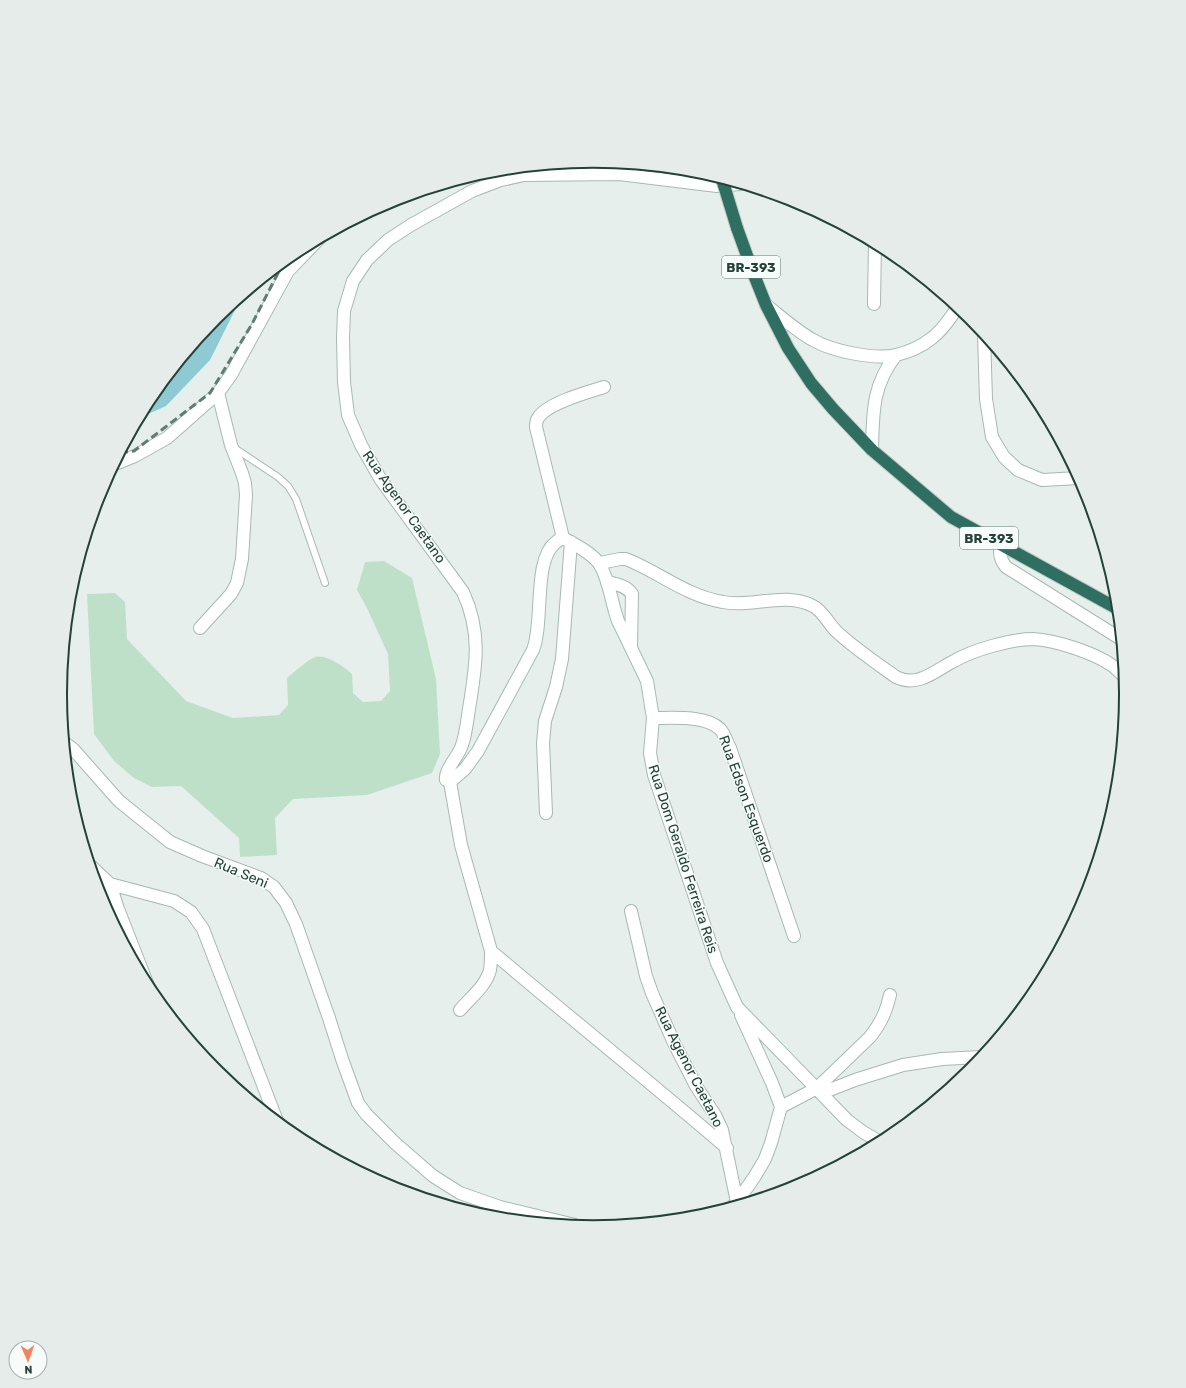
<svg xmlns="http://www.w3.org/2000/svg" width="1186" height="1388" font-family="Rubik,sans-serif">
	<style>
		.green { fill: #bfe0c8 }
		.water { fill: #8ec9d4 }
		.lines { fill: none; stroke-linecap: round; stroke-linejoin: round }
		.lane-casing { stroke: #a8b8b2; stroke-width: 8 }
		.street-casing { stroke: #a8b8b2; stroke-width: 14 }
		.secondary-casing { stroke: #a4bbb3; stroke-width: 14 }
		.highway-casing { stroke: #c2cac8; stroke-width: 14 }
		.lane { stroke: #fff; stroke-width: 6 }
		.street { stroke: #fff; stroke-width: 12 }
		.secondary { stroke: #fff; stroke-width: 12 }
		.highway { stroke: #2f6f62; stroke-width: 12 }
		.rail { stroke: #5f7d75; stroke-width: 3; stroke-dasharray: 8 4; stroke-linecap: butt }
		.highway-bridge-casing { stroke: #c2cac8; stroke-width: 14; stroke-linecap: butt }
		.highway-bridge { stroke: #2f6f62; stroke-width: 12 }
		.labels { text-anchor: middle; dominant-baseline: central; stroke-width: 3; stroke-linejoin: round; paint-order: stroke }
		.shield { fill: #f7fbf9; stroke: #637a73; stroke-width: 1 }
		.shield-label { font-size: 13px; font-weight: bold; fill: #24423a }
		.street-label { font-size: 14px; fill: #24423a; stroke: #f7fbf9 }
		.rim { fill: none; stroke: #24423a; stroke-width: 2 }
	</style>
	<rect width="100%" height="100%" fill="#e6efeb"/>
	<!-- green -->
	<path class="green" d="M384,561l28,17 24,101 4,75 -8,19 -65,22 -74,4 -18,19 2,37 -37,2 -1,-19 -58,-52 -29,1 -18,-9 -20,-17 -20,-27 -7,-140 28,-1 10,9 2,37 59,62 47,17 46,-3 9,-10 -1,-27c8,-7 17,-15 26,-20 11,-6 31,9 39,16l1,19 10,9 18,-1 9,-10 -2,-37 -21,-46 -10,-18 8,-28z"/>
	<!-- water -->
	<path class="water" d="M239,298l-2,8 -27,54 -44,46 -27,12 11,-20 66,-81z"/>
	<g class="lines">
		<!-- lane casing -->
		<g class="lane-casing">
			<path id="lane" d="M233,447l45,30 10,9 8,13 29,84"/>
		</g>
		<!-- street casing -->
		<g class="street-casing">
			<path id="street" d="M874,304l1,-61
				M984,335l2,64 6,38 12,20 14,13 24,10 37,-2
				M563,538l-27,-111c0,-3 0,-6 2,-9 9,-15 50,-26 66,-31
				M1001,544c-2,10 -1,15 5,23l115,72
				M600,563l20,-4h6c33,13 60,37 97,43 29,6 62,-11 90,4 10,5 15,17 23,25 18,17 39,31 60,46 22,11 40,-7 58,-16 19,-11 57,-22 79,-22 22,1 62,14 80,27 4,3 7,7 11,10
				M607,582c9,2 20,4 25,12l-1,53
				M200,628l31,-34 6,-11 5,-24 4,-64 -1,-12 -3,-10 -11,-28 -13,-52
				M653,718c18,0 53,-3 67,11 4,4 7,13 10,19l64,188
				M65,743l8,6 46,52 51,41 32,14 59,22 13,9 12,16 10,21 33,94 13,41 16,44 8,11 29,29 38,33 27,17 40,14 75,18
				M450,782l11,63 30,106c0,6 0,13 -1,19 -4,16 -20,28 -30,40
				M546,813l-3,-70 2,-22 11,-34 6,-28 9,-117
				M91,866l19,18 8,25 31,79
				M110,884l64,17 17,11 12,17 74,192
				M631,911l15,65 6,17 22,50 22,43 19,29 7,15 15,72 -4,4
				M491,951c78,66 158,130 236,197
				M822,1093l33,-13 48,-15 39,-6 39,-2
				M781,1107l36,-19 53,-51c11,-14 16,-25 20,-42"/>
		</g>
		<!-- secondary casing -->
		<g class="secondary-casing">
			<path id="secondary" d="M578,162l41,12 98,12 23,-2
				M619,174l-95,1 -23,5 -29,11 -61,34 -23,15 -21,20 -14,21 -9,30 -1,27 1,44 4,33 13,30 20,35 82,112c19,41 13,74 6,117 -2,12 -3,25 -7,36 -3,11 -18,25 -16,35l4,2 15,-13 13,-18 55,-101c11,-28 0,-89 22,-107 2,-2 5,-4 8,-5 11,6 31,16 37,27 10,17 11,37 18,56l29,60 6,37 -3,35 4,22 63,188 20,44 110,113 16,12 17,10
				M766,305c14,11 32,27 47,35 19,11 61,20 83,15 13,-3 26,-9 36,-17 11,-8 18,-20 26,-31
				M872,450c1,-38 0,-64 24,-95
				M115,464l20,-8 32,-18 51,-45 13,-18 57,-104 31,-32
				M739,1204l-2,-2 18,-26 10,-17 6,-16 10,-36 -9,-24 -31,-68"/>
		</g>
		<!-- highway casing -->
		<g class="highway-casing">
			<path id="highway" d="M737,228l17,47 12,30 22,43 23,35 22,26 39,41 79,67 167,92"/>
		</g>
		<!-- lane -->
		<use href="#lane" class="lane"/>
		<!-- street -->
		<use href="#street" class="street"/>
		<!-- secondary -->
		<use href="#secondary" class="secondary"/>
		<!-- highway -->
		<use href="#highway" class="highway"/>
		<!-- rail -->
		<path class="rail" d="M683,170l18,2
			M120,453l14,-2 76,-58 42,-69 32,-63"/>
		<!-- highway-bridge casing -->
		<g class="highway-bridge-casing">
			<path id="highway-bridge" d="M722,179l15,49"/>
		</g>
		<!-- highway-bridge -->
		<use href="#highway-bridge" class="highway-bridge"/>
	</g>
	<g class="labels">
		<!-- shield labels -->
		<g class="shield">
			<rect x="722" y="256" width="58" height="22" rx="3"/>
			<rect x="960" y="527" width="58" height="22" rx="3"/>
		</g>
		<g class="shield-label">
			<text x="751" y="267">BR-393</text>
			<text x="989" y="538">BR-393</text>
		</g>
		<!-- street labels -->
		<g class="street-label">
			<text transform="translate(404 507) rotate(55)">Rua Agenor Caetano</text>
			<text transform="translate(746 799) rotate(70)">Rua Edson Esquerdo</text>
			<text transform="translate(683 859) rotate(72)">Rua Dom Geraldo Ferreira Reis</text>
			<text transform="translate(241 873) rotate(23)">Rua Seni</text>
			<text transform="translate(689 1067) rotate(63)">Rua Agenor Caetano</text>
		</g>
	</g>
	<!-- crop -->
	<path d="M0 0H1186V1388H0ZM67 694a526 526 0 1 1 1052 0a526 526 0 1 1-1052 0Z" fill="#e6ecea" fill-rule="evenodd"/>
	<path class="rim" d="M67 694a526 526 0 1 1 1052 0a526 526 0 1 1-1052 0Z"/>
	<!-- north arrow -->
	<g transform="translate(28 1360) rotate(178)"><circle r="19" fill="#f7fbf9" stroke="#a3b1ad"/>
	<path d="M0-3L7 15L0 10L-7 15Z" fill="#f4845f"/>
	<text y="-6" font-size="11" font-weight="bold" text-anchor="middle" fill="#24423a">N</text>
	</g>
</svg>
